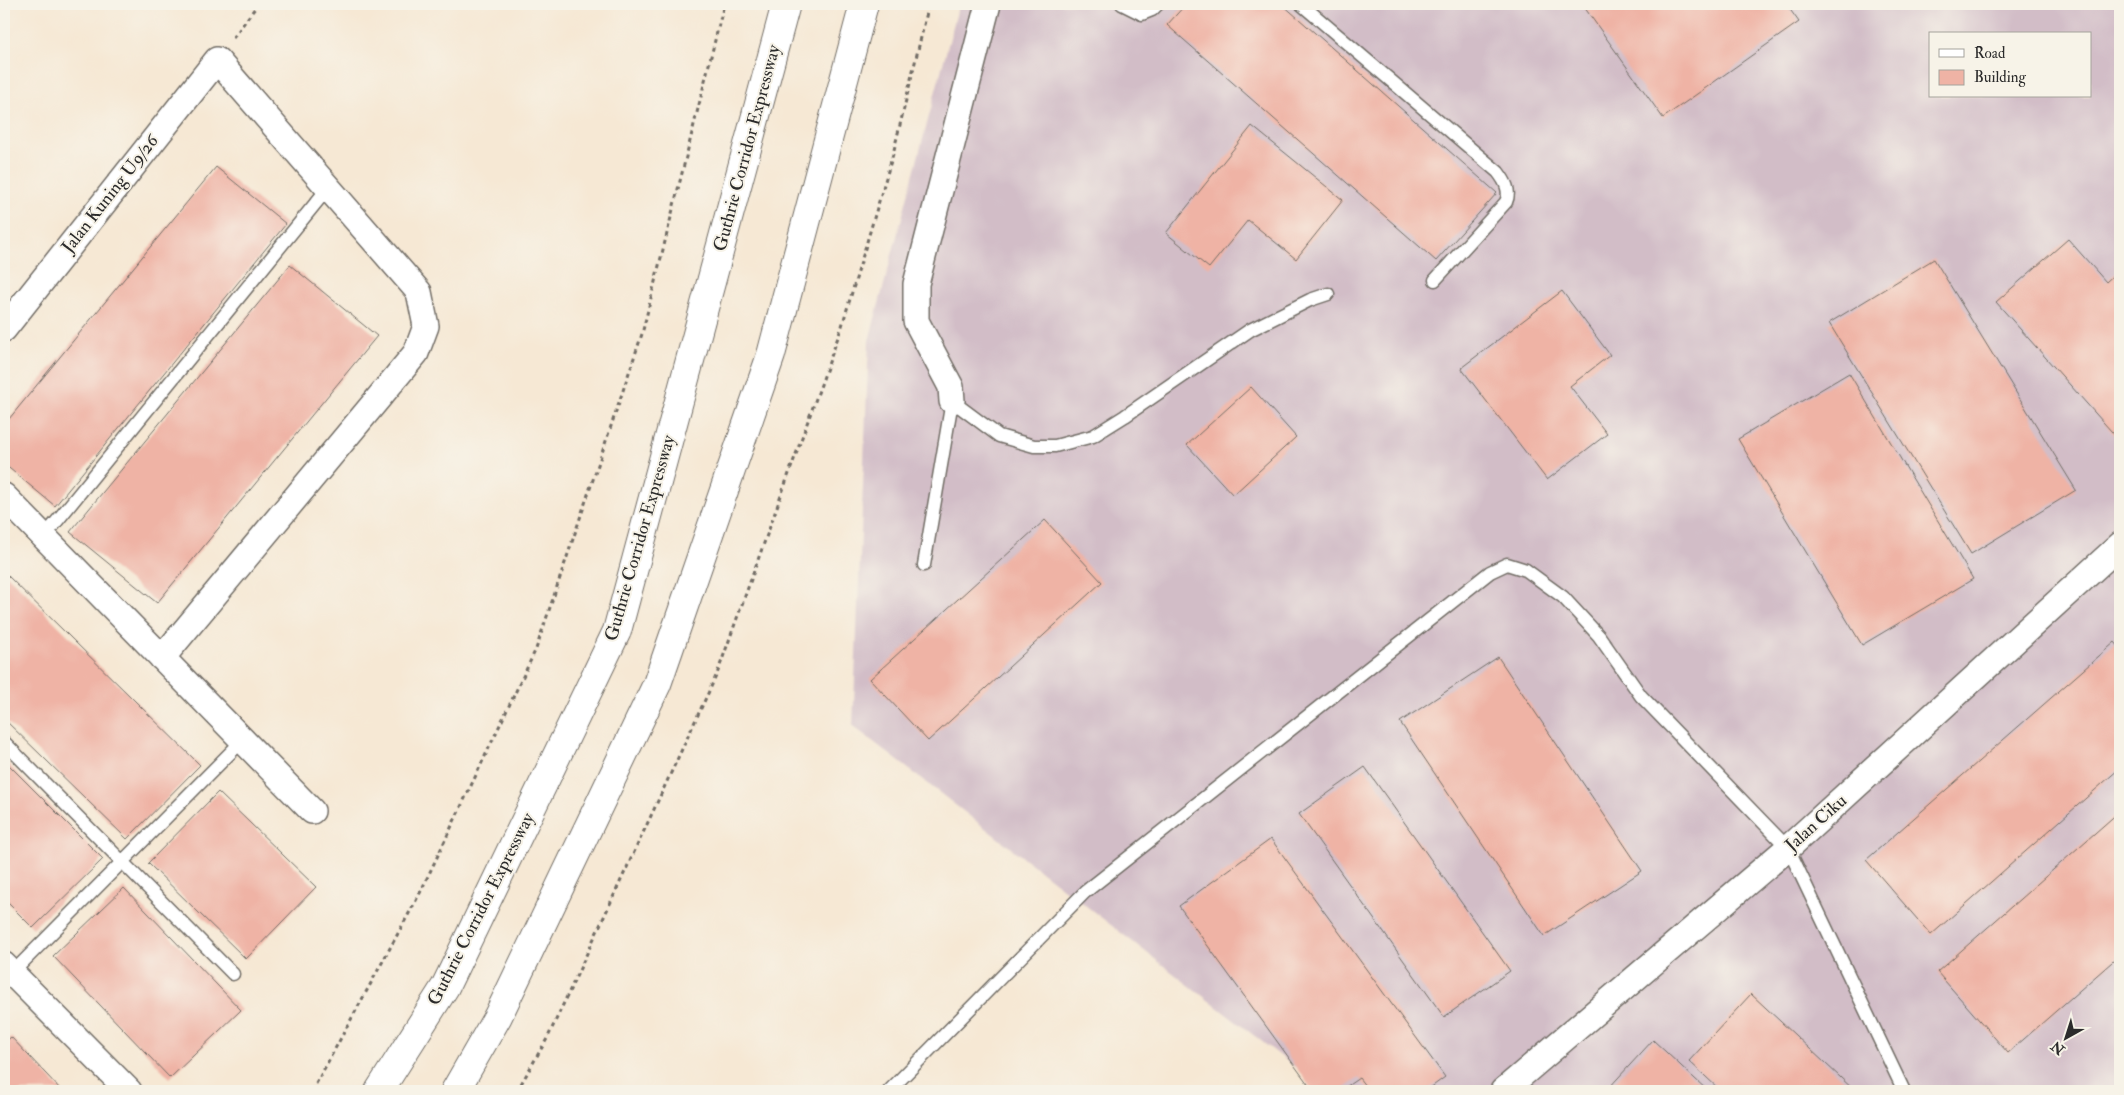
<svg xmlns="http://www.w3.org/2000/svg" width="2124" height="1095" font-family="'IM FELL Double Pica',serif">
	<style>
		.industrial { fill: #d2bdc7; fill-rule: evenodd }
		.building { fill: #efb3a5 }
		.lines { fill: none; stroke-linecap: round; stroke-linejoin: round }
		.service-casing { stroke: #726d66; stroke-width: 15 }
		.minor-casing { stroke: #726d66; stroke-width: 28 }
		.motorway-casing { stroke: #726d66; stroke-width: 30 }
		.path { stroke: #726d66; stroke-width: 3; stroke-dasharray: 4 4; stroke-linecap: butt }
		.service { stroke: #fff; stroke-width: 12 }
		.minor { stroke: #fff; stroke-width: 25 }
		.motorway { stroke: #fff; stroke-width: 28 }
		.labels { text-anchor: middle; dominant-baseline: central; stroke-width: 4; stroke-linejoin: round; paint-order: stroke }
		.street-label { font-size: 18px; fill: #2b2b2b; stroke: #f7f3e8 }
	</style>
	<rect width="100%" height="100%" fill="#f7f3e8"/>
	<filter id="ink" filterUnits="userSpaceOnUse"><feTurbulence type="fractalNoise" baseFrequency=".02" numOctaves="2"/><feDisplacementMap in="SourceGraphic" scale="10" xChannelSelector="R" yChannelSelector="G"/><feConvolveMatrix kernelMatrix="1 2 1 2 8 2 1 2 1" color-interpolation-filters="sRGB"/></filter>
	<filter id="wash" filterUnits="userSpaceOnUse"><feTurbulence type="fractalNoise" baseFrequency=".0096" numOctaves="4" result="noise"/><feDisplacementMap in="SourceGraphic" scale="20" xChannelSelector="R" yChannelSelector="G"/><feGaussianBlur stdDeviation="1.12" result="paint"/><feColorMatrix in="noise" values="0 0 0 0 0 0 0 0 0 0 0 0 0 0 0 0 0 1.4 0 .05"/><feComposite in="paint" operator="in"/></filter>
	<g filter="url(#wash)">
		<rect width="100%" height="100%" fill="#f6e8d4"/>
		<!-- industrial -->
		<path class="industrial" d="M959,4h1161v1087h-794l-473,-365 16,-385zM1930,34h160v62h-160z"/>
		<g id="blocks">
			<!-- building -->
			<path class="building" d="M1186,4h96l215,189 -61,68 -269,-236z
				M1582,4h204l13,18 -136,96z
				M1252,126l91,74 -47,59 -48,-39 -39,48 -43,-35z
				M216,167l70,57 -231,282 -51,-42v-39z
				M2068,239l38,43 14,-13v172l-124,-139z
				M1934,259l142,231 -105,64 -142,-231z
				M290,265l87,71 -220,267 -87,-71z
				M1562,291l48,64 -40,31 37,48 -60,46 -86,-112z
				M1849,373l124,206 -111,66 -124,-206z
				M1251,387l45,50 -63,58 -46,-50z
				M1045,520l57,62 -174,159 -58,-62z
				M4,572l196,193 -73,74 -123,-120z
				M2115,642l5,6v120l-189,167 -65,-75z
				M1498,657l144,214 -98,65 -144,-214z
				M4,760l99,99 -70,69 -29,-29z
				M1365,767l145,204 -66,46 -145,-203z
				M218,792l98,95 -70,72 -98,-96z
				M2120,811v144l-112,98 -71,-81z
				M1271,839l174,238 -19,14h-57l-10,-13 -19,13h-27l-134,-185z
				M124,888l117,122 -71,68 -117,-122z
				M1751,994l104,97h-134l-32,-30z
				M11,1037l51,54h-58v-48z
				M1653,1040l55,51h-102z"/>
		</g>
	</g>
	<g filter="url(#ink)">
		<use href="#blocks" fill-opacity="0" stroke="#726d66" stroke-width="1"/>
		<g class="lines">
			<!-- service casing -->
			<g class="service-casing">
				<path id="service" d="M1122,4l20,10 10,-4 6,-6
					M1301,4l197,168c7,9 13,19 8,30l-71,78
					M44,537l284,-349
					M924,565l28,-164 47,35 35,10h21l38,-10 32,-20 125,-86 60,-30 18,-6
					M4,742l229,232
					M12,973l230,-232
					M889,1091l196,-199 405,-320 17,-8 19,6 37,27 36,39 42,60 147,152 116,243"/>
			</g>
			<!-- minor casing -->
			<g class="minor-casing">
				<path id="minor" d="M4,329l213,-269 202,232 7,34 -10,27 -254,305
					M952,401l-1,-14 -35,-66v-37l72,-280
					M4,496l308,315
					M4,965l125,126
					M1503,1091l285,-243 332,-303"/>
			</g>
			<!-- motorway casing -->
			<g class="motorway-casing">
				<path id="motorway" d="M379,1091l66,-104 172,-356 169,-627
					M455,1091l43,-75 159,-332 114,-329 93,-351"/>
			</g>
			<!-- path -->
			<path class="path" d="M233,38l25,-34
				M312,1091l107,-196 117,-246 106,-315 82,-330
				M517,1091l31,-54 169,-363 125,-348 51,-172 36,-150"/>
			<!-- service -->
			<use href="#service" class="service"/>
			<!-- minor -->
			<use href="#minor" class="minor"/>
			<!-- motorway -->
			<use href="#motorway" class="motorway"/>
		</g>
	</g>
	<g class="labels">
		<!-- street labels -->
		<g class="street-label">
			<text transform="translate(747 148) rotate(-75)">Guthrie Corridor Expressway</text>
			<text transform="translate(110 194) rotate(-52)">Jalan Kuning U9/26</text>
			<text transform="translate(640 538) rotate(-74)">Guthrie Corridor Expressway</text>
			<text transform="translate(1816 823) rotate(-42)">Jalan Ciku</text>
			<text transform="translate(481 909) rotate(-63)">Guthrie Corridor Expressway</text>
		</g>
	</g>
	<!-- margin -->
	<rect width="2124" height="1095" fill="none" stroke="#f7f3e8" stroke-width="20"/>
	<!-- legend -->
	<rect x="1929" y="32" width="162" height="65" fill="#f7f3e8" stroke="#a5a39c"/>
	<rect x="1939" y="49" width="25" height="8" fill="#ffffff" stroke="#a5a39c"/>
	<text x="1974" y="58" font-size="15" fill="#2b2b2b">Road</text>
	<rect x="1939" y="70" width="25" height="15" fill="#efb3a5" stroke="#a5a39c"/>
	<text x="1974" y="82" font-size="15" fill="#2b2b2b">Building</text>
	<!-- north arrow -->
	<g transform="translate(2066 1038) rotate(219)" stroke="#f7f3e8" stroke-width="4" paint-order="stroke">
	<path d="M0-4L9 19L0 12L-9 19Z" fill="#2b2b2b"/>
	<text y="-8" font-size="14" font-weight="bold" text-anchor="middle" fill="#2b2b2b">N</text>
	</g>
</svg>
